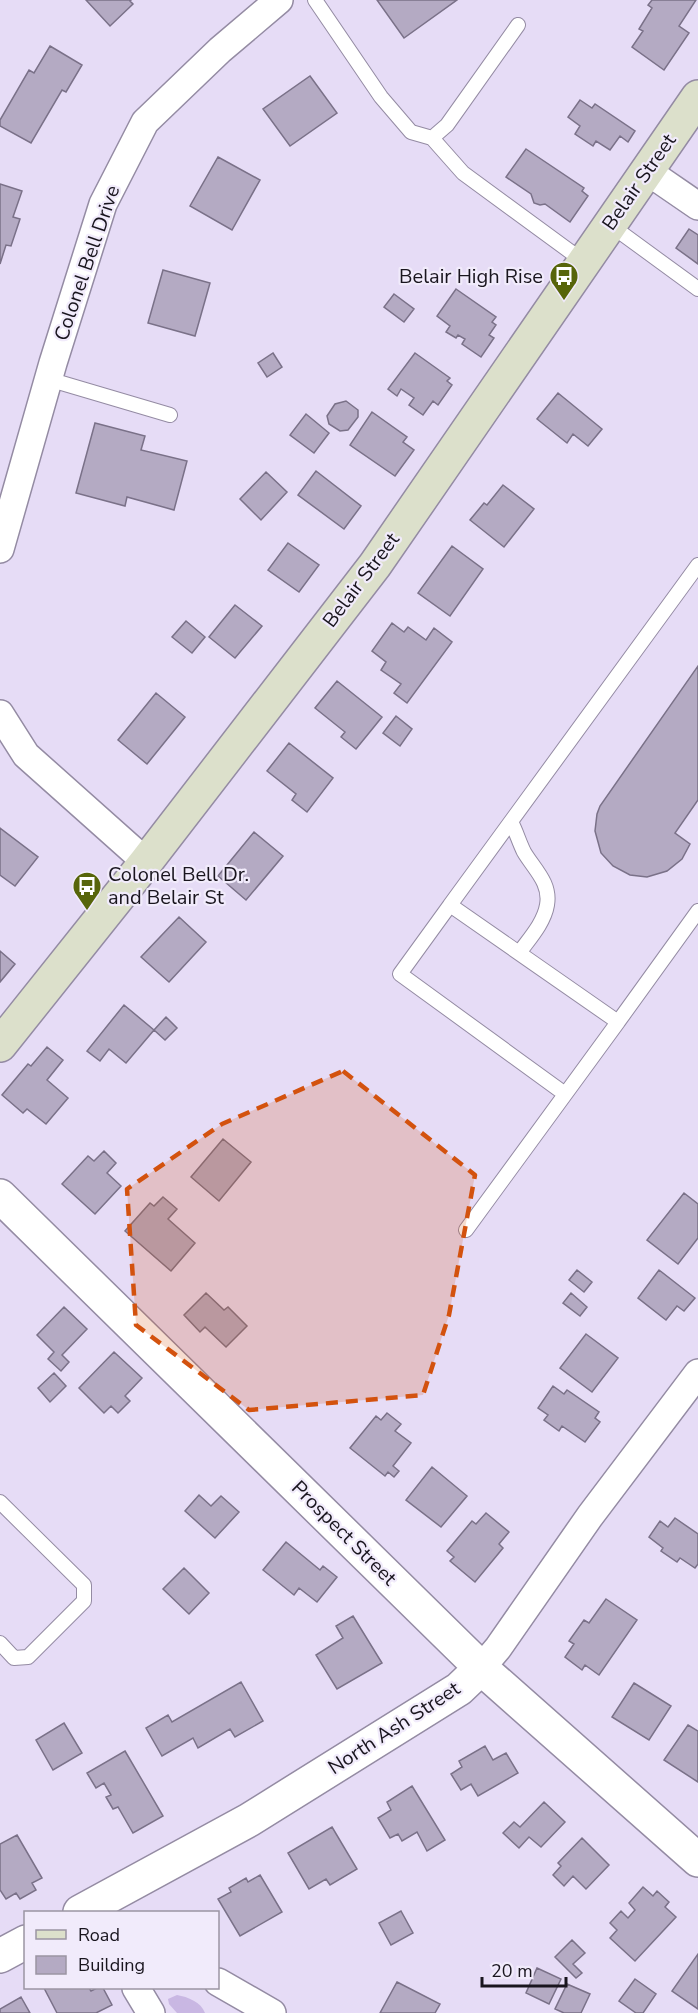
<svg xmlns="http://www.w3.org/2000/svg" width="698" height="2013" font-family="'Nunito Sans',sans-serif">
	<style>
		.green { fill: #c9b7e3 }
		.building { fill: #b4aac3; stroke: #7a7188; stroke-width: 1.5 }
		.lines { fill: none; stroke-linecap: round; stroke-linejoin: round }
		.service-casing { stroke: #948ba3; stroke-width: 16 }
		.minor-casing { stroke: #948ba3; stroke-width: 30 }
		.tertiary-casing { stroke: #948ba3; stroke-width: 36 }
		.secondary-casing { stroke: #948ba3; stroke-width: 36 }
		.service { stroke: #fff; stroke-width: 14 }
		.minor { stroke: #fff; stroke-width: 27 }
		.tertiary { stroke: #fff; stroke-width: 33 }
		.secondary { stroke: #dce0cb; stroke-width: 33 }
		.marked { fill: #d3520e; fill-opacity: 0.2; stroke: #d3520e; stroke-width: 4.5; stroke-dasharray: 12 8; stroke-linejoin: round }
		.labels { text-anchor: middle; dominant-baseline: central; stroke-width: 4.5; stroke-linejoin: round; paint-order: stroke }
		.street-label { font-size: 20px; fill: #19151e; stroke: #f1ebfb }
		.poi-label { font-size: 20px; fill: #19151e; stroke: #f1ebfb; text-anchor: end }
	</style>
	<rect width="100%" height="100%" fill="#e6dcf6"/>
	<!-- green -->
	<path class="green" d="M177,1995c11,2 24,7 28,18h-28l-8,-9 -1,-5z"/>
	<!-- building -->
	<path class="building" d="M86,0h45l-1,1 3,3 -23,22z
		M377,0h80l-53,38z
		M652,0h44l-17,26 10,7 -25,37 -32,-23 11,-16 -4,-2 13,-21 -4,-3z
		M50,46l32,19 -16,27 -4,-2 -31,53 -31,-17v-6l29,-50 5,3z
		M310,76l27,37 -47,33 -27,-37z
		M580,100l12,8 3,-4 40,27 -7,11 -8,-6 -10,14 -14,-9 -3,5 -18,-12 5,-8 -12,-9z
		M526,149l58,39 -2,3 6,5 -18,26 -25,-18 -5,1 -6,-2 -3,-9 -25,-17z
		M218,157l42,23 -28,50 -42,-24z
		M0,184l22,7 -9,26 7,2 -9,27 -5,-1 -6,19z
		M689,229l9,6v29l-22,-16z
		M163,270l47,13 -15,53 -47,-13z
		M456,289l40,28 -4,5 4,3 -7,10 5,3 -13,19 -19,-13 3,-5 -7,-4 -2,3 -10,-6 4,-6 -13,-10z
		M394,294l20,15 -10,13 -20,-15z
		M273,353l9,14 -15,10 -9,-14z
		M415,353l35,25 -3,3 5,4 -14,20 -5,-4 -10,14 -14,-10 5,-7 -13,-9 -4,7 -9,-7z
		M558,393l44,36 -14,17 -15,-12 -6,9 -30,-24z
		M346,401l12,9v7l-10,13 -8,1 -11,-7 -2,-8 8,-12z
		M372,412l35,25 -4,5 11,8 -19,26 -45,-31z
		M306,414l23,19 -15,20 -24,-18z
		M95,423l50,13 -4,14 46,11 -13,49 -47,-13 -2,9 -49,-13z
		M316,471l45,35 -17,23 -46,-34z
		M266,472l21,20 -26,28 -21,-21z
		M503,485l31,24 -30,38 -34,-27 14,-17 3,2z
		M288,543l31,22 -20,27 -31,-22z
		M452,546l31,23 -33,47 -32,-23z
		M235,605l27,21 -27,32 -26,-21z
		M186,621l19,16 -13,16 -20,-16z
		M392,623l12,9 4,-5 18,13 8,-12 18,14 -45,61 -13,-10 7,-9 -20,-14 5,-8 -14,-11z
		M698,666v134l-23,33 15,11 -8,15 -15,12 -20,6 -17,-2 -17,-9 -12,-13 -6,-22 2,-17 3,-8z
		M337,681l45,36 -26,32 -15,-12 4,-5 -30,-24z
		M156,693l29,24 -38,47 -29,-24z
		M396,716l16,13 -12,17 -17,-13z
		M289,743l44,35 -26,34 -15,-12 4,-6 -29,-23z
		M0,828l38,29 -23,29 -15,-11z
		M254,832l29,24 -37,44 -28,-24z
		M179,917l27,25 -37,40 -28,-25z
		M0,951l15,13 -15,18z
		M124,1005l30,25 -28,33 -17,-14 -9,12 -13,-10z
		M166,1017l11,11 -12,12 -11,-10z
		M47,1047l16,13 -16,20 21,18 -22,26 -19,-15 -4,4 -21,-18 26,-31 3,2z
		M223,1139l28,23 -32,39 -28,-24z
		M104,1151l12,12 -9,10 14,13 -26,28 -33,-30 26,-28 6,5z
		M684,1193l14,11v34l-20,26 -31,-24z
		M163,1197l14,12 -9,10 27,24 -24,28 -46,-40 25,-28 4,3z
		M577,1270l15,12 -8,10 -15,-12z
		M659,1270l36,28 -11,13 -7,-5 -11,14 -28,-22z
		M206,1293l18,17 4,-3 19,19 -21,21 -21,-20 -5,5 -16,-17z
		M571,1293l16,14 -7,9 -17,-13z
		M64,1307l23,22 -25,26 7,7 -8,9 -13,-12 6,-7 -17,-17z
		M586,1334l32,24 -26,34 -32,-24z
		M114,1352l28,26 -17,18 5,5 -12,12 -7,-7 -7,7 -25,-25z
		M54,1373l12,13 -16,16 -12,-14z
		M553,1386l11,8 3,-4 32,22 -4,6 5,4 -15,20 -23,-16 -3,5 -15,-11 4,-5 -10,-7z
		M387,1413l14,11 -6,7 16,12 -18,23 6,5 -5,6 -6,-5 -3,4 -35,-28 26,-32 5,4z
		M432,1467l35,29 -26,31 -35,-27z
		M199,1495l12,11 10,-10 18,16 -24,26 -30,-27z
		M486,1513l23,19 -10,12 4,4 -28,34 -25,-21 4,-4 -7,-6 25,-30 4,3z
		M675,1518l23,16v30l-3,4 -15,-10 -3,4 -16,-11 2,-3 -14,-11 11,-16 8,6z
		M286,1542l34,28 3,-4 14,11 -20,25 -18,-14 -5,7 -31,-25z
		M184,1568l25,25 -20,21 -26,-25z
		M606,1599l31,21 -38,55 -14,-10 -3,5 -17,-13 9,-13 -5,-3 15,-21 5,3z
		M353,1616l29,47 -45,26 -21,-34 27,-17 -7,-12z
		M241,1682l22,39 -28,16 -5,-8 -32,19 -5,-10 -31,18 -16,-28 22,-13 4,7z
		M634,1683l37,23 -22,34 -37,-23z
		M64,1723l18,30 -29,17 -17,-30z
		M688,1725l10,6v51l-34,-22z
		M485,1746l8,14 13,-7 12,20 -40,23 -7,-12 -10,6 -10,-16 11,-7 -3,-6z
		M125,1751l38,65 -30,17 -15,-26 -5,2 -7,-12 5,-2 -7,-12 -8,5 -9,-15z
		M412,1786l33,54 -18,11 -10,-19 -15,9 -4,-7 -8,4 -12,-20 13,-8 -4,-8z
		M544,1802l21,20 -24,25 -12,-10 -10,11 -16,-15 11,-11 6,5z
		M332,1827l25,42 -27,16 -4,-6 -17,10 -21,-36z
		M17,1835l25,43 -10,5 4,7 -16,9 -4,-6 -10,6 -6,-9v-46z
		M582,1838l27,27 -23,24 -13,-13 -9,10 -11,-11 8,-9 -3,-3z
		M260,1875l22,37 -42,24 -22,-37 13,-7 -2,-4 17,-10 2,4z
		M643,1887l10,9 4,-5 12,11 -4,5 11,10 -41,44 -25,-23 7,-8 -7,-7 11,-12 7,7 7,-8 -6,-7z
		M401,1911l12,22 -22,12 -12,-22z
		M572,1940l13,13 -12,11 9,9 -6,5 -21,-21z
		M698,1954v55l-26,-18z
		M537,1968l24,11 -12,25 -23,-11z
		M635,1979l21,15 -13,19h-7l-17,-12z
		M397,1982l43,22 -5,9h-55z
		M567,1984l23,10 -9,19h-17l-9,-4z
		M44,1988h45l2,3 6,-3h6l9,17 -16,8h-39z
		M21,1997l9,16h-30v-4z"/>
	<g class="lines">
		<!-- service casing -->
		<g class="service-casing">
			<path id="service" d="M315,0l66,97 30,35 21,6 15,-13 71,-100
				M432,138l31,35 120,88
				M609,224l89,65
				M48,379l122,36
				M698,565l-248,340 168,117 80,-111
				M511,822c5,9 8,20 13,30 10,17 27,31 23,53 -3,18 -18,34 -28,48
				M450,905l-50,69 165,120
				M466,1230l152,-208
				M0,1502l84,83v16l-56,56 -14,1 -14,-15"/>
		</g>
		<!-- minor casing -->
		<g class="minor-casing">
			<path id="minor" d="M647,171l51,35
				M0,549l53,-186 50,-159 42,-82 75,-72 59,-50
				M0,714l26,41 120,107
				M481,1668l17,-20 92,-132 108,-143
				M218,1982l54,31
				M136,1988l15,25"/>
		</g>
		<!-- tertiary casing -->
		<g class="tertiary-casing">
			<path id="tertiary" d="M0,1196l481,472 217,192
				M80,1912l169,-92 210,-131 22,-21
				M0,1956l26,-14"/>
		</g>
		<!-- secondary casing -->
		<g class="secondary-casing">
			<path id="secondary" d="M0,1045l146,-183 229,-297 323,-468"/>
		</g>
		<!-- service -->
		<use href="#service" class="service"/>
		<!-- minor -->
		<use href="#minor" class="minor"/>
		<!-- tertiary -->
		<use href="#tertiary" class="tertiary"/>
		<!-- secondary -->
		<use href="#secondary" class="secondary"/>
	</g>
	<!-- marked area -->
	<path class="marked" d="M343,1071l132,104 -26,140 -26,80 -174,15 -113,-85 -9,-136 95,-65z"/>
	<!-- icons -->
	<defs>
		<g id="bus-pin" transform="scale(1.5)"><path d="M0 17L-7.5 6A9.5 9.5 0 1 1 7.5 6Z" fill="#57650a" stroke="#f1ebfb"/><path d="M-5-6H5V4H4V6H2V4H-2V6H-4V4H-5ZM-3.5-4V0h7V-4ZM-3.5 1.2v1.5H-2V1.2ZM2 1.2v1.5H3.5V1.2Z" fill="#fff"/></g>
	</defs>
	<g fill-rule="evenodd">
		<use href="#bus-pin" x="564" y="276"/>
		<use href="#bus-pin" x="87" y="886"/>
	</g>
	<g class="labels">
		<!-- street labels -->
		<g class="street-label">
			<text transform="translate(639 182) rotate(-55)">Belair Street</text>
			<text transform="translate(87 263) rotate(-71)">Colonel Bell Drive</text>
			<text transform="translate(361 580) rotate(-53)">Belair Street</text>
			<text transform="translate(344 1533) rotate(45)">Prospect Street</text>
			<text transform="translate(394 1728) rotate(-33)">North Ash Street</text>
		</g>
		<!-- poi labels -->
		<g class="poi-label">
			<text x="543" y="276">Belair High Rise</text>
			<text x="108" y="874" text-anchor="start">Colonel Bell Dr.<tspan x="108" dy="23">and Belair St</tspan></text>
		</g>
	</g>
	<!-- legend -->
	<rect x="24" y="1911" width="195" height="78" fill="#f1ebfb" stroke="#9b95a3" stroke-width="1.5"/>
	<rect x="36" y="1930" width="30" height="9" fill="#dce0cb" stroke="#9b95a3" stroke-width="1.5"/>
	<text x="78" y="1941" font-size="18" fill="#19151e">Road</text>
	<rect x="36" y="1956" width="30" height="18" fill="#b4aac3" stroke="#9b95a3" stroke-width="1.5"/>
	<text x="78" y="1971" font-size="18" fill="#19151e">Building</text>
	<!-- scale -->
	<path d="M482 1977v9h84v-9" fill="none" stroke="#19151e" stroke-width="3"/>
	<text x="491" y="1977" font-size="18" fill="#19151e" stroke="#f1ebfb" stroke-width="4.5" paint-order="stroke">20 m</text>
</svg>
